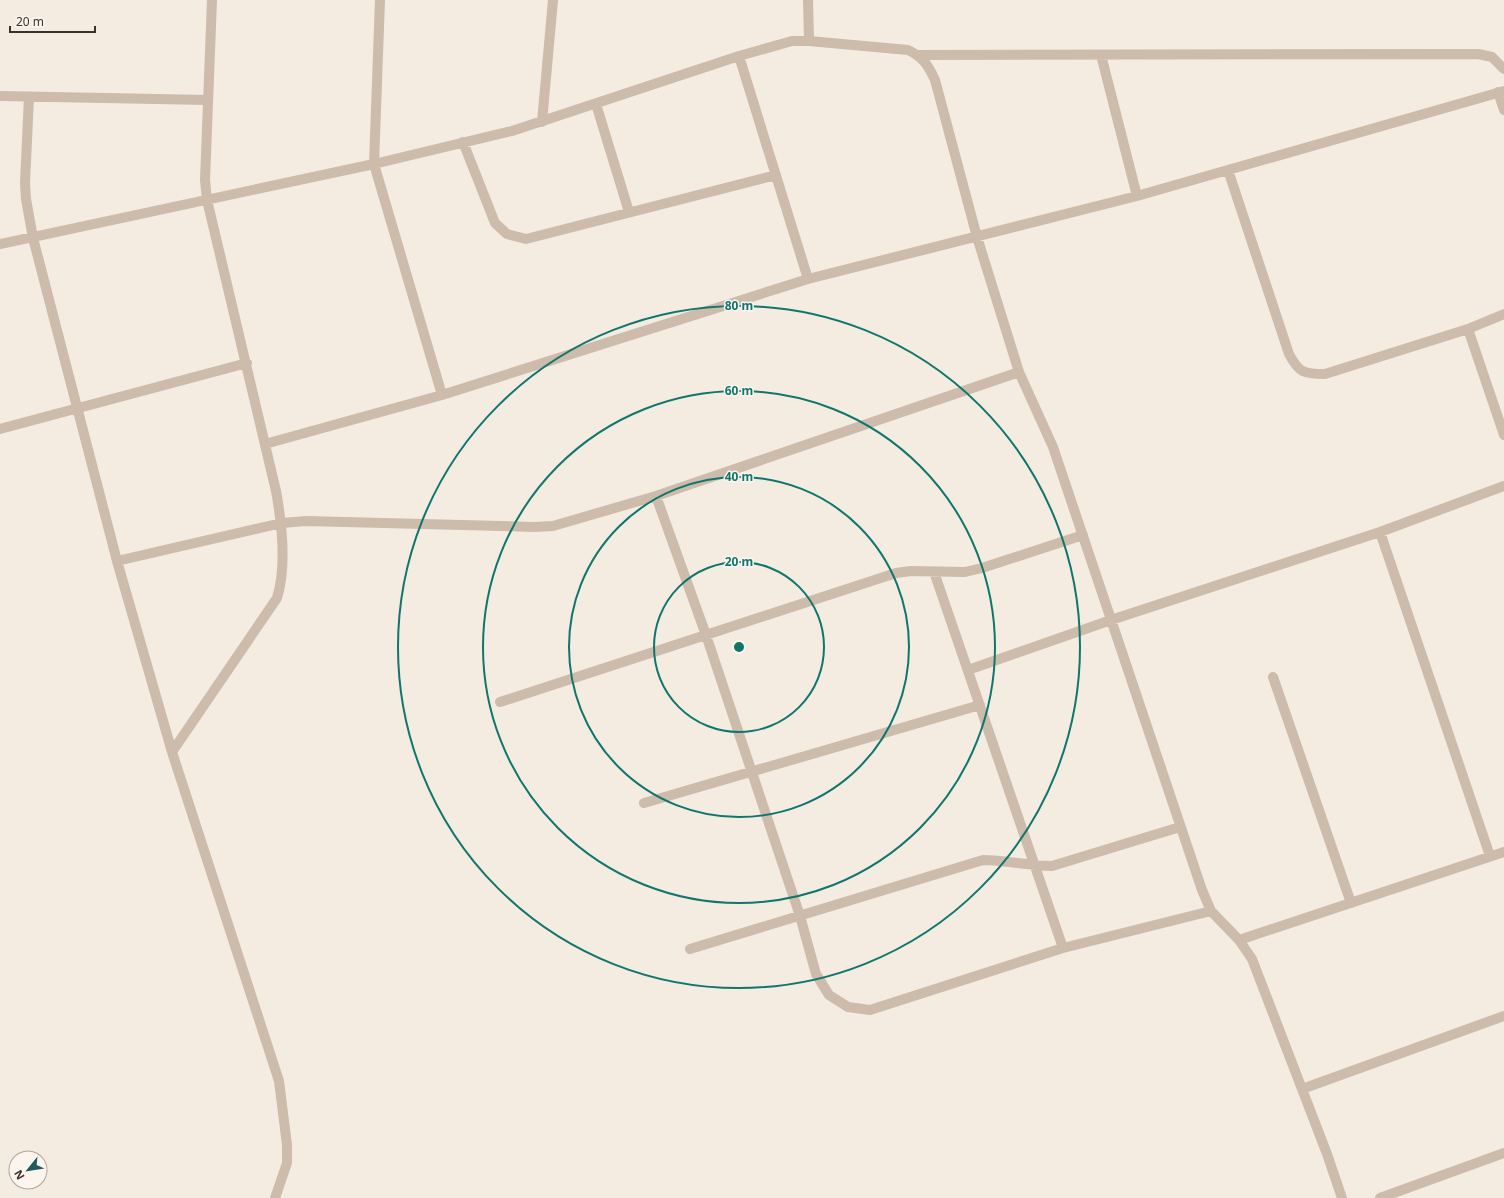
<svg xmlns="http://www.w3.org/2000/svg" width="1504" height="1198" font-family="'Noto Sans',sans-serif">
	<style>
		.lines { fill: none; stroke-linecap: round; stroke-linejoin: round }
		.minor { stroke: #cdbbac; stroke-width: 10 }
		.ring { fill: none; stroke: #0f766e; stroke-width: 2 }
		.centre { fill: #0f766e; stroke: #fbf5ee; stroke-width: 2 }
		.ring-label { font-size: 12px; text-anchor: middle; font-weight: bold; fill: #0f766e; stroke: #fbf5ee; stroke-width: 3; stroke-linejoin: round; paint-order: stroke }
	</style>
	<rect width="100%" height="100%" fill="#f4ebe1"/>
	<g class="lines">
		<!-- minor -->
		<path class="minor" d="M380,0l-6,164 68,231
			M808,0l1,41
			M919,55l559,-1 14,3 12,12
			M1101,55l36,141
			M739,56l69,223
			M1498,92l6,18
			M0,96l208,4
			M29,97l-4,86 1,16 7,39 84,323 55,191 107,329 8,64v18l-12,35
			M596,104l33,108
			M542,122l11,-122
			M463,142l32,81 12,11 19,5 250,-64
			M1228,170l61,184c10,19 15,20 36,20l143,-45 36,-15
			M0,244l374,-80 138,-33 227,-75 53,-15h17l99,9c15,7 20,15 27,30l42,157 42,135 34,75 149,443 9,21 28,29 13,19 75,195 15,44
			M1468,329l36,106
			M0,429l247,-66
			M265,444l177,-49 366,-116 329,-83 367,-105
			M656,496l50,139 94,281 16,58 13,21 19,12 22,3 193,-62 148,-37
			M1380,532l110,324
			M117,561l165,-38 24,-2 228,6 19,-1 103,-30 363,-124
			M934,572l129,376
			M968,670l143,-50 269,-88 124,-46
			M1273,677l78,226
			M500,702l396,-129 15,-2 54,1 17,-4 101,-33
			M172,752l105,-154c10,-32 5,-74 -1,-107l-69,-291 -2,-20 7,-180
			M644,803l336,-98
			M1239,940l265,-88
			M690,949l293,-89c23,0 46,6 69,6l128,-39
			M1302,1089l202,-73
			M1380,1198l124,-45"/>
	</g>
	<!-- distance rings -->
	<g class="ring">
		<circle cx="739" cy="647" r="85"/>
		<circle cx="739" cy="647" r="170"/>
		<circle cx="739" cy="647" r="256"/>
		<circle cx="739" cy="647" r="341"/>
	</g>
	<circle cx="739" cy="647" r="6" class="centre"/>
	<g class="ring-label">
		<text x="739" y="310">80 m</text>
		<text x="739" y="395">60 m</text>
		<text x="739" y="481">40 m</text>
		<text x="739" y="566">20 m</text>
	</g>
	<!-- north arrow -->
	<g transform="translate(28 1170) rotate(240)"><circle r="19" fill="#fbf5ee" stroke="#aea6a0"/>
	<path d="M0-3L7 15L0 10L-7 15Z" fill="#1f5a5e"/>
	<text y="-6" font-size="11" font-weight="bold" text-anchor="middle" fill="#3b302b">N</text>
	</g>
	<!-- scale -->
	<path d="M10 26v6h85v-6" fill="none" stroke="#3b302b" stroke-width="2"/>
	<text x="16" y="26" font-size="12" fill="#3b302b" stroke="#fbf5ee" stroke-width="3" paint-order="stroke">20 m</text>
</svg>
